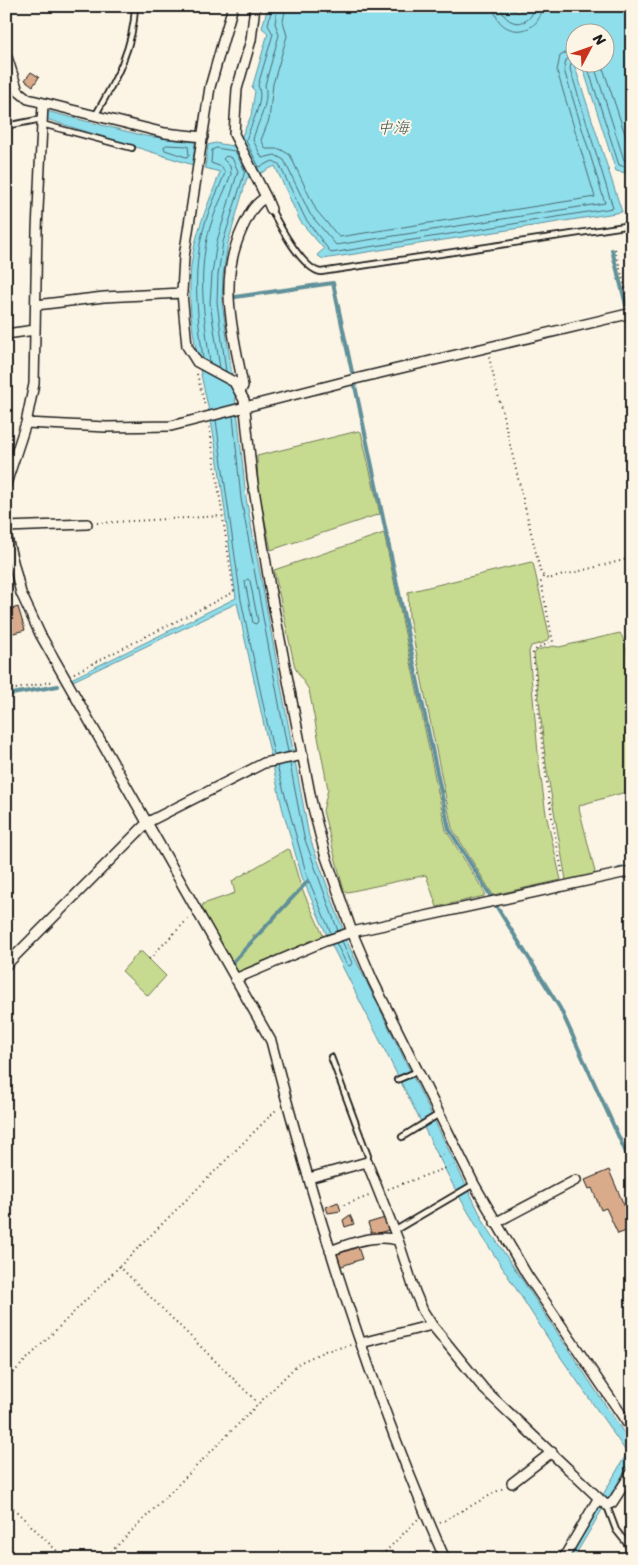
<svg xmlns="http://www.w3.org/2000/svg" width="638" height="1565" font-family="Sriracha,'Klee One',sans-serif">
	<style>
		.green { fill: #c6da90; stroke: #717b56 }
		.water { fill: #8fdeec; stroke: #619099; fill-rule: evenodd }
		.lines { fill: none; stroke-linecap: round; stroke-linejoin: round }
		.shore { stroke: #4a6a6f; stroke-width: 1 }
		.stream { stroke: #619099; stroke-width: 4 }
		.building { fill: #d9ab8b; stroke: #1c1c1c }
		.lane-casing { stroke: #1c1c1c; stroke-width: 8 }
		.street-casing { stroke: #1c1c1c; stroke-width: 12 }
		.path { stroke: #1c1c1c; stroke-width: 2; stroke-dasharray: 1 4; stroke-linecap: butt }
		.lane { stroke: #fcf5e5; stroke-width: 4.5 }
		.street { stroke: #fcf5e5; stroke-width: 9 }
		.labels { text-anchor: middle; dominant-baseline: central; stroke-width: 4; stroke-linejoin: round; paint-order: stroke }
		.water-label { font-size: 16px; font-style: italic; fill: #3e565a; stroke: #fcf5e5 }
	</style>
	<rect width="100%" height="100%" fill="#fcf5e5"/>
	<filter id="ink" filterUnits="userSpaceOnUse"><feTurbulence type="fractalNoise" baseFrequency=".02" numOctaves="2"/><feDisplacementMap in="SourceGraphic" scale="10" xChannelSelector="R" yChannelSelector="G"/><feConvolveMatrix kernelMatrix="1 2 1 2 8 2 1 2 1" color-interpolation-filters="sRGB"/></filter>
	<g filter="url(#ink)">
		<!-- green -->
		<path class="green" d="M358,431l3,1 19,82 -109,36 -13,-63 -1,-31z
			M384,533l62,297 39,63 -1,3 -47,11 -11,-32 -78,17 -4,-1 -21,-80 5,-22 -19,-99 -14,-22 -21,-98z
			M531,562l2,1 17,75 -7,5 -12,3 -2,6 10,112 7,50 15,66 -68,15 -41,-67 -43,-211 -1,-25z
			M620,633c18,25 12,138 12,174l-3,-12 -3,-3 -46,13 -1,3 16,64 -2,3 -25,6 -2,-1 -20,-115 -12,-111 3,-4 16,-4 6,1z
			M287,849l3,1 11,37 -45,48h-3l1,3 -22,24 -3,-1 -27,-53 1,-4 32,-11 -3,-12z
			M302,889l21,46 -3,4 -83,34 -4,-9z
			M139,952h3l24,24 -18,20 -26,-25z"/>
		<!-- water -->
		<path class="water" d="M268,6h242l8,7 5,-5 -1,-2h110v168l-16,-3 -34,-106 -7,2 47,145 -299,47 -6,-4 7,-6 -24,-28 -25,-55 -18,9 -17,-35 11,-24 4,-25 -3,-3 16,-55 -6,-5zM576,32h30v30h-30z
			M46,111l99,25 50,6 -2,23 -147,-46z
			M215,143l18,3 5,-2 15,31 -6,3 -19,65 -5,32 -1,27 16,117 8,79 63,338 40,110 136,278 147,221v14l-59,100h-7l61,-106 -72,-104 -71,-110 -28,-48 -128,-253 -26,-61 -20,-70 -45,-204 -164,78 -2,-2 165,-81c-8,-59 -14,-119 -25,-177 -9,-45 -22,-90 -21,-136 0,-43 16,-74 30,-113l-15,-4 3,-23z"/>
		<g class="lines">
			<!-- shore -->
			<path class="shore" d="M272,6l-4,19 5,9 -15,51c7,18 -8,39 -12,56l13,26 14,-6 6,3 26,54 26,35 282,-45 -43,-139 1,-5 5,-3
				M278,6l-3,17 4,12 -14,50c5,19 -8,37 -12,55l9,18 13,-3 9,5 26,54 26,31 269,-42 -41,-133 2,-10 10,-5
				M286,6l-3,15 4,15 -14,48 -4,36 -8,20 5,9h14l10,6 26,55 23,27 256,-40 -38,-126 3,-15 16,-9
				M494,6c1,32 47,33 48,0
				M501,6c2,22 32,23 33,0
				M586,62l33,103 13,4
				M593,62l31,98 8,3
				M601,62l31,93
				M167,145l21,1 1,10 -3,1 -21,-7 -1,-3z
				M203,359c-6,-49 -12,-91 3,-139 5,-16 13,-31 19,-47l-3,-6 -11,-4 1,-13 4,-2 19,3 10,20 -22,71 -5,33 -1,27 9,70
				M210,363c-6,-48 -14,-95 2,-142 5,-16 14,-31 19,-47l-1,-8 -7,-7 3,-3 6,2 6,13 -21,70 -5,33 -2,29 10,65
				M233,416l8,83 47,253
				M216,420l25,180 33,155
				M248,579l2,2 8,40 -2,3 -3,-1 -8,-41z
				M290,764l14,73 34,94
				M277,766l30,110 24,57
				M336,943l11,22 3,1 2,-3 -10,-22"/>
			<!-- stream -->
			<path class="stream" d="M612,250l14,55
				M235,297l98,-14 19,89
				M629,319l3,11
				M355,386l94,443 43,69
				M632,638l-4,1 4,16
				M6,695l52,-9
				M619,869l13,-2
				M495,904l65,104 72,158
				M231,964l77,-83"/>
		</g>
		<!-- building -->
		<path class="building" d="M31,72l8,5 -6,9 -8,-6z
			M18,607l7,23 -19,5v-24z
			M609,1170l23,54v5l-14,5 -12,-26 -5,2 -9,-22 -3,1 -4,-9z
			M338,1202l3,9 -13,2 -2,-6z
			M350,1215l4,9 -9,3 -2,-7z
			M385,1218l4,12 -17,5 -4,-12z
			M358,1247l4,12 -23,8 -5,-12z"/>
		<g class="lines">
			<!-- lane casing -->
			<g class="lane-casing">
				<path id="lane" d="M95,116c20,-35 39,-69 40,-110
					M42,124l90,24
					M6,126l36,-7
					M271,209c8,16 32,61 50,63l311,-47
					M331,1057l37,99 -1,6
					M397,1080l21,-9
					M402,1137l37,-23
					M394,1231l80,-47
					M607,1506l9,24 16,20"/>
			</g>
			<!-- street casing -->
			<g class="street-casing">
				<path id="street" d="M233,6l-23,81 -26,170 -2,36 5,53 10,16 37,20 10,18 8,77 18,111 42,216 13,50 27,78 21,49 101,203 53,91 105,155
					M6,54l12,37 10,8 137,34 38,4
					M266,197l5,12
					M36,305l68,-8 78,-4
					M6,334l29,-4
					M241,390l2,-4c-10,-57 -26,-104 0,-159 7,-14 10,-22 23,-30l-32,-63 3,-45 14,-49 4,-34
					M26,423l80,4 65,-1 184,-47 277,-66
					M6,484l20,-61 8,-39 3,-154 6,-126
					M6,527l81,-3
					M6,534l15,59 19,41 231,407c45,176 100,351 174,518
					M6,965l142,-143 116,-59 39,-8
					M235,979l90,-38 27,-9 280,-61
					M309,1178l58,-16 31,78 17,52 8,19 9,14
					M495,1223l81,-43
					M330,1251c22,-8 43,-17 68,-11
					M361,1343l71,-18 52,64 122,116 6,-2 20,-31
					M512,1483l40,-31
					M563,1559l35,-60"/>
			</g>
			<!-- path -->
			<path class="path" d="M615,249l14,54
				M489,357l52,217 7,5 84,-21
				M197,374l8,32
				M97,523l125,-7
				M543,577l-2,5 12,60 -16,6 -4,5c7,75 14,149 30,222
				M74,673l160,-81 -25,-167
				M6,691l49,-10
				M149,959l40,-41
				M438,1157l9,-4
				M388,1189l66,-24
				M344,1205l25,-9
				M119,1266l139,137
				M6,1380l272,-272
				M6,1501l59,58
				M440,1523l63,-35
				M104,1559l195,-196 26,-12 26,-6
				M378,1559l40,-40"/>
			<!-- lane -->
			<use href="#lane" class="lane"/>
			<!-- street -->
			<use href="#street" class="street"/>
		</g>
	</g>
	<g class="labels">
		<!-- water labels -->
		<g class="water-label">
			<text x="393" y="127">中海</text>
		</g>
	</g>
	<!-- margin -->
	<rect width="638" height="1565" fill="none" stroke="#fcf5e5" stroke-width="25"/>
	<rect x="12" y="12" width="613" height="1540" fill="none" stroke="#1c1c1c" stroke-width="2" filter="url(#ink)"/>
	<!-- north arrow -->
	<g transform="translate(590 48) rotate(49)"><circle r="24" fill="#fcf5e5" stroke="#a29e95"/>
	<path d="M0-4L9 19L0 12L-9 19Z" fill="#c8321e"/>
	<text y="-8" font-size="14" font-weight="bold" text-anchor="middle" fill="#1c1c1c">N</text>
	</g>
</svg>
